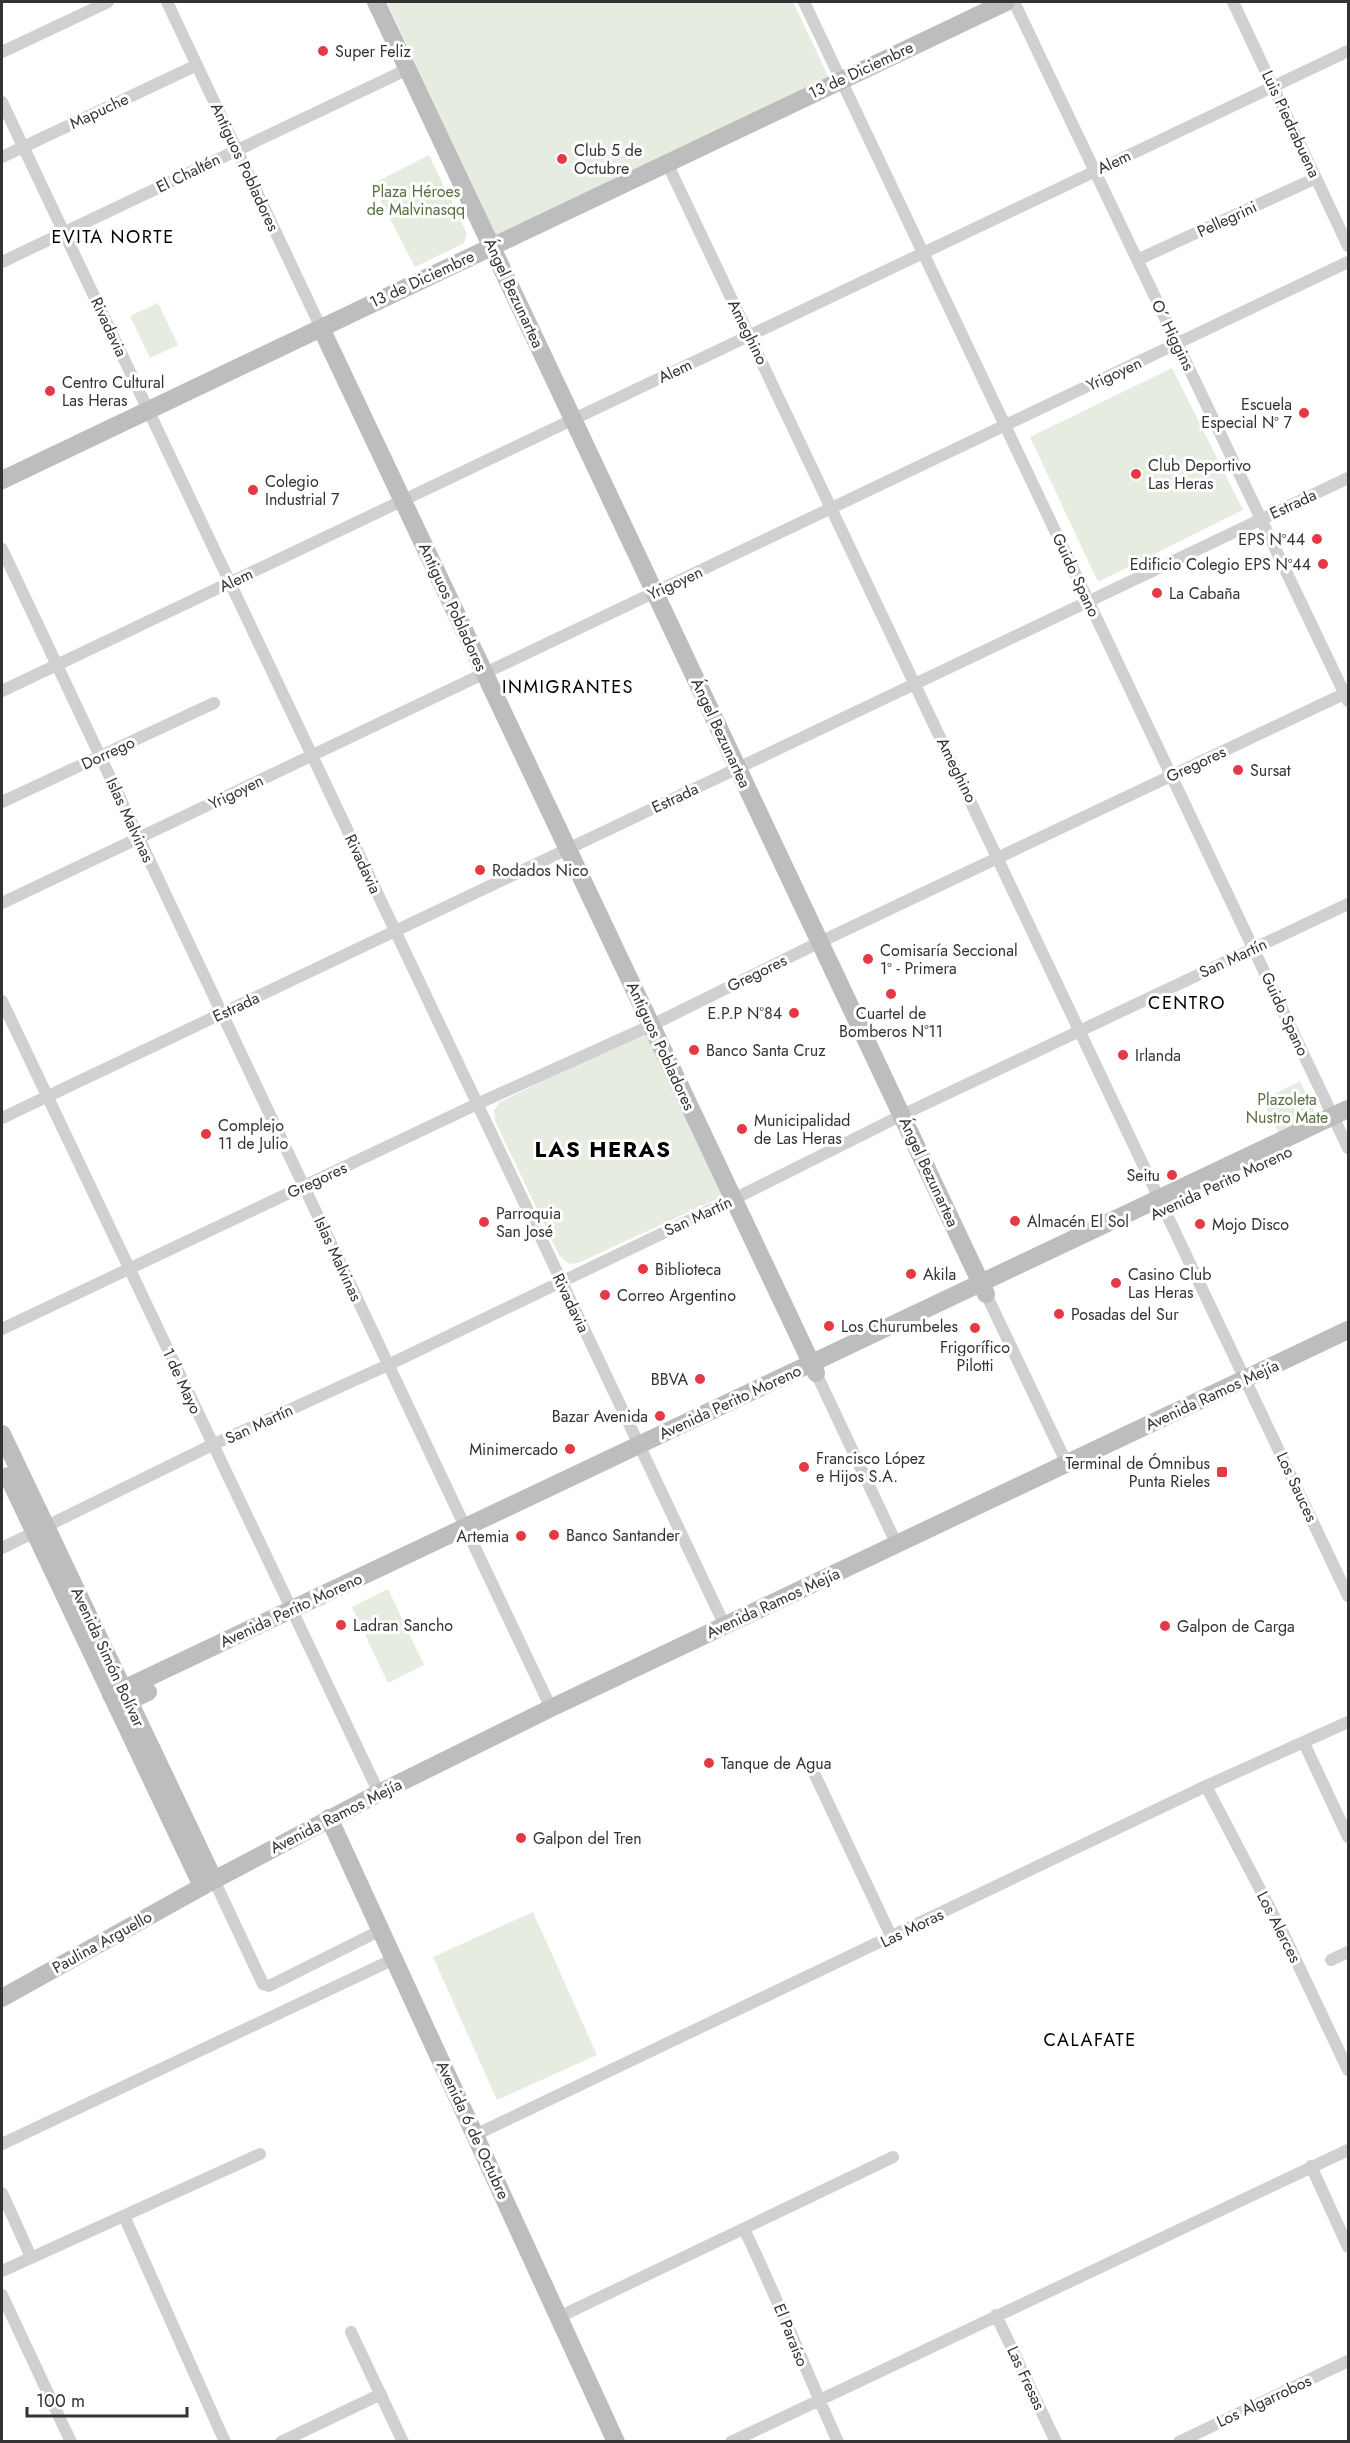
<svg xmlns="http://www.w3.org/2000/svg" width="1350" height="2443" font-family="Jost,sans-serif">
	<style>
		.green { fill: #e6ecdf }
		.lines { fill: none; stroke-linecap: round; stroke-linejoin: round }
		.street { stroke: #d0d0d0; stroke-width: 12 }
		.secondary { stroke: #bdbdbd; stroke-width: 18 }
		.poi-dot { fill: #e63946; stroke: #fff; stroke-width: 2 }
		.labels { text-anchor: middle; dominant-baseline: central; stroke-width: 6; stroke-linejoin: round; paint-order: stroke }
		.poi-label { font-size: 16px; fill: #333; stroke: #fff; text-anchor: start }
		.street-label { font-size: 16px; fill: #333; stroke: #fff }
		.park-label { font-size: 16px; fill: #56703f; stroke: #fff }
		.neighbourhood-label { font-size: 18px; letter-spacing: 1.5px; fill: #000; stroke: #fff }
		.district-label { font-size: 22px; font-weight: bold; letter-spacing: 1.5px; fill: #000; stroke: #fff }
	</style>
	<rect width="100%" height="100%" fill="#fff"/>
	<!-- green -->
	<path class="green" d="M387,2h406l37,78 -333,158z
		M429,155l38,79 -3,9 -49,24 -43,-83z
		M158,303l20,42 -28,13 -20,-42z
		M1172,368l71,142 -145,72 -68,-145z
		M647,1033l76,160 -8,7 -137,63 -9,1 -10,-9 -64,-134 -1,-11 6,-8 138,-67z
		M1300,1081l14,29 -1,7 -34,17 -17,-34z
		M388,1589l36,76 -36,18 -36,-76z
		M533,1912l64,143 -100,45 -64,-143z"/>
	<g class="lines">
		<!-- street -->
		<path class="street" d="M167,2l154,326
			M804,2l544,1146
			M1014,2l334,699
			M1233,2l115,244
			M2,52l106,-50
			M2,102l723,1524
			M2,157l195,-92
			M667,163l681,1433
			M1137,260l179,-82
			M2,262l406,-193
			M2,549l549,1159
			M2,691l1346,-640
			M2,802l212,-99
			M2,903l1346,-641
			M2,1001l377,792
			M2,1118l1346,-640
			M986,1294l81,170
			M2,1329l475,-225 175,-79 168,-83 528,-250
			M817,1375l80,170
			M2,1548l210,-103 176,-80 346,-166 168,-84 446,-211
			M1304,1743l44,94
			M814,1773l78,165
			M1206,1786l79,151 63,133
			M214,1880l49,104 6,2 112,-56
			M1331,1960l17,-8
			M475,2135l731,-349 142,-64
			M2,2144l392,-185
			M1311,2166l37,81
			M2,2193l29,64
			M124,2216l101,226
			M744,2229c34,70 62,142 94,213
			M2,2271l258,-117
			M2,2295l69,147
			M996,2315l60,127
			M559,2317l334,-160
			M351,2332l52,110
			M281,2442l100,-48
			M731,2442l617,-292
			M1179,2442l169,-81"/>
		<!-- secondary -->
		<path class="secondary" d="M376,2l610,1292
			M321,328l495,1045
			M2,480l1004,-478
			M2,1434l212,446
			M8,1476l194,410
			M111,1695l1237,-586
			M117,1707l31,-15
			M329,1818l287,624
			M2,1998l212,-118 165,-87 172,-85 797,-378"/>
	</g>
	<!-- markers -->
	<g class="poi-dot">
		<circle cx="323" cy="51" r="6"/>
		<circle cx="562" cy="159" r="6"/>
		<circle cx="50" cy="391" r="6"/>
		<circle cx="1304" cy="413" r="6"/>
		<circle cx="1136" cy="474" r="6"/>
		<circle cx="253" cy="490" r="6"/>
		<circle cx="1317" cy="539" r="6"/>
		<circle cx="1323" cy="564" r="6"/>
		<circle cx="1157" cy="593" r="6"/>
		<circle cx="1238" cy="770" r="6"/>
		<circle cx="480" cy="870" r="6"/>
		<circle cx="868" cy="959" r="6"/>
		<circle cx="891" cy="994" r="6"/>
		<circle cx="794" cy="1013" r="6"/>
		<circle cx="694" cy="1050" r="6"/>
		<circle cx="1123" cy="1055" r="6"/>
		<circle cx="742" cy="1129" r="6"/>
		<circle cx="206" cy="1134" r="6"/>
		<circle cx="1172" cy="1175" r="6"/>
		<circle cx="1015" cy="1221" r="6"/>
		<circle cx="484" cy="1222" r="6"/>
		<circle cx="1200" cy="1224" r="6"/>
		<circle cx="643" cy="1269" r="6"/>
		<circle cx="911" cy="1274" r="6"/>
		<circle cx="1116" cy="1283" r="6"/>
		<circle cx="605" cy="1295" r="6"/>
		<circle cx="1059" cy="1314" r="6"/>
		<circle cx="829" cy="1326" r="6"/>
		<circle cx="975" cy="1328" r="6"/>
		<circle cx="700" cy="1379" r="6"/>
		<circle cx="660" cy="1416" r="6"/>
		<circle cx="570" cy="1449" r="6"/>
		<circle cx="804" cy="1467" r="6"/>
		<rect x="1216" y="1466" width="12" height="12" rx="3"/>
		<circle cx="554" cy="1535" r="6"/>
		<circle cx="521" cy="1536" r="6"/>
		<circle cx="341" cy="1625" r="6"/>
		<circle cx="1165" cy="1626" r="6"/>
		<circle cx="709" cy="1763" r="6"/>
		<circle cx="521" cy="1838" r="6"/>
	</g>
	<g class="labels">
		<!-- poi labels -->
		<g class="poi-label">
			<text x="335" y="51">Super Feliz</text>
			<text x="574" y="150">Club 5 de<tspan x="574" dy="18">Octubre</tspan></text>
			<text x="62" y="382">Centro Cultural<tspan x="62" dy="18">Las Heras</tspan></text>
			<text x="1292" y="404" text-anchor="end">Escuela<tspan x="1292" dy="18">Especial Nº 7</tspan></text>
			<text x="1148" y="465">Club Deportivo<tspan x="1148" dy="18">Las Heras</tspan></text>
			<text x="265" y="481">Colegio<tspan x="265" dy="18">Industrial 7</tspan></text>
			<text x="1305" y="539" text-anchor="end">EPS Nº44</text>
			<text x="1311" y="564" text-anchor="end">Edificio Colegio EPS Nº44</text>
			<text x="1169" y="593">La Cabaña</text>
			<text x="1250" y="770">Sursat</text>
			<text x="492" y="870">Rodados Nico</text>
			<text x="880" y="950">Comisaría Seccional<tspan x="880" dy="18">1º - Primera</tspan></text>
			<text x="782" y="1013" text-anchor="end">E.P.P N°84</text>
			<text x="891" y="1013" text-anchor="middle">Cuartel de<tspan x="891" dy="18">Bomberos N°11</tspan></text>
			<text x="706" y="1050">Banco Santa Cruz</text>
			<text x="1135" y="1055">Irlanda</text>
			<text x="754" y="1120">Municipalidad<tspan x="754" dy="18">de Las Heras</tspan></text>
			<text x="218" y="1125">Complejo<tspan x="218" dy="18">11 de Julio</tspan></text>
			<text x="1160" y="1175" text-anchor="end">Seitu</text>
			<text x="496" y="1213">Parroquia<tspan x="496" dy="18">San José</tspan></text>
			<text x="1027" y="1221">Almacén El Sol</text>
			<text x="1212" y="1224">Mojo Disco</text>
			<text x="655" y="1269">Biblioteca</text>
			<text x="923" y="1274">Akila</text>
			<text x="1128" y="1274">Casino Club<tspan x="1128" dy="18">Las Heras</tspan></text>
			<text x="617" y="1295">Correo Argentino</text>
			<text x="1071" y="1314">Posadas del Sur</text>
			<text x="841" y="1326">Los Churumbeles</text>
			<text x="975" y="1347" text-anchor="middle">Frigorífico<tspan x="975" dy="18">Pilotti</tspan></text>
			<text x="688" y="1379" text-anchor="end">BBVA</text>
			<text x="648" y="1416" text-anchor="end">Bazar Avenida</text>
			<text x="558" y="1449" text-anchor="end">Minimercado</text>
			<text x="816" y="1458">Francisco López<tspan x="816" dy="18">e Hijos S.A.</tspan></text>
			<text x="1210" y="1463" text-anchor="end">Terminal de Ómnibus<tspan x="1210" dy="18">Punta Rieles</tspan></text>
			<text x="566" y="1535">Banco Santander</text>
			<text x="509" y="1536" text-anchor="end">Artemia</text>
			<text x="353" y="1625">Ladran Sancho</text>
			<text x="1177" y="1626">Galpon de Carga</text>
			<text x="721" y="1763">Tanque de Agua</text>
			<text x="533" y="1838">Galpon del Tren</text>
		</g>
		<!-- street labels -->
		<g class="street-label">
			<text transform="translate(861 70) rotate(-25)">13 de Diciembre</text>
			<text transform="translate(99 111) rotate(-25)">Mapuche</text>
			<text transform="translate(1291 124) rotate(65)">Luis Piedrabuena</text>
			<text transform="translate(1114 162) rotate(-25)">Alem</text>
			<text transform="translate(245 167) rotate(65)">Antiguos Pobladores</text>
			<text transform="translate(188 173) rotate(-26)">El Chaltén</text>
			<text transform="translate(1227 219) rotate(-25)">Pellegrini</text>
			<text transform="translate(422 279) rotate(-25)">13 de Diciembre</text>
			<text transform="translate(514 293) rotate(65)">Ángel Bezunartea</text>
			<text transform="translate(109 327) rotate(65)">Rivadavia</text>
			<text transform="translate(748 332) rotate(64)">Ameghino</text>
			<text transform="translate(1173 335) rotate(64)">O´ Higgins</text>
			<text transform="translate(675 371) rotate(-25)">Alem</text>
			<text transform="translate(1114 374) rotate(-25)">Yrigoyen</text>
			<text transform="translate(1293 504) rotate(-25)">Estrada</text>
			<text transform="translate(1076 575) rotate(65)">Guido Spano</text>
			<text transform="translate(236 580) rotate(-25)">Alem</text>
			<text transform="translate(675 583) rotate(-25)">Yrigoyen</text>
			<text transform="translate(453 607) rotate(65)">Antiguos Pobladores</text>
			<text transform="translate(721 733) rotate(65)">Ángel Bezunartea</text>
			<text transform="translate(108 753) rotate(-25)">Dorrego</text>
			<text transform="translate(1196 764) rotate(-25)">Gregores</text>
			<text transform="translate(957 770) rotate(64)">Ameghino</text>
			<text transform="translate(236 792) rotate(-26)">Yrigoyen</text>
			<text transform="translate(675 798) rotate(-25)">Estrada</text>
			<text transform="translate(130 820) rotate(65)">Islas Malvinas</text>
			<text transform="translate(363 864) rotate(65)">Rivadavia</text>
			<text transform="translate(1233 958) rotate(-25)">San Martín</text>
			<text transform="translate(757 973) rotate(-26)">Gregores</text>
			<text transform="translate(236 1007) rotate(-25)">Estrada</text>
			<text transform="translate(1285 1014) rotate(65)">Guido Spano</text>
			<text transform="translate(661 1046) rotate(65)">Antiguos Pobladores</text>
			<text transform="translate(929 1172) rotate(65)">Ángel Bezunartea</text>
			<text transform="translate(317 1180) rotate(-25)">Gregores</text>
			<text transform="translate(1221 1183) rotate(-25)">Avenida Perito Moreno</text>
			<text transform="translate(698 1216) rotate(-25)">San Martín</text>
			<text transform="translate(338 1259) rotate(65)">Islas Malvinas</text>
			<text transform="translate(571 1303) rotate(64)">Rivadavia</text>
			<text transform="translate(182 1381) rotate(65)">1 de Mayo</text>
			<text transform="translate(1212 1395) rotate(-25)">Avenida Ramos Mejía</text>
			<text transform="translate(730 1402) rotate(-25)">Avenida Perito Moreno</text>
			<text transform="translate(259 1424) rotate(-25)">San Martín</text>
			<text transform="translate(1297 1487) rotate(65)">Los Sauces</text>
			<text transform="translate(773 1603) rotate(-25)">Avenida Ramos Mejía</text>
			<text transform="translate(291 1610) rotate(-25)">Avenida Perito Moreno</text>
			<text transform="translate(108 1657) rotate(65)">Avenida Simón Bolívar</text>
			<text transform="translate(336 1816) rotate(-27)">Avenida Ramos Mejía</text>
			<text transform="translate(1279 1927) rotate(63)">Los Alerces</text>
			<text transform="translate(912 1928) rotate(-26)">Las Moras</text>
			<text transform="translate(102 1942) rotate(-29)">Paulina Arguello</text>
			<text transform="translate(473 2130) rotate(65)">Avenida 6 de Octubre</text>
			<text transform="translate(791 2335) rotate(68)">El Paraíso</text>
			<text transform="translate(1026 2378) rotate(65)">Las Fresas</text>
			<text transform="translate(1264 2401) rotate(-25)">Los Algarrobos</text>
		</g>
		<!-- park labels -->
		<g class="park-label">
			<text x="416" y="191">Plaza Héroes<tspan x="416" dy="18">de Malvinasqq</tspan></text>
			<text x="1287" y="1099">Plazoleta<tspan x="1287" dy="18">Nustro Mate</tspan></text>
		</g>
		<!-- neighbourhood labels -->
		<g class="neighbourhood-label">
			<text x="113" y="237">EVITA NORTE</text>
			<text x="568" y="687">INMIGRANTES</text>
			<text x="1187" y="1003">CENTRO</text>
			<text x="1090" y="2040">CALAFATE</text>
		</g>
		<!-- district labels -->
		<g class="district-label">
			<text x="603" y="1149">LAS HERAS</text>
		</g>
	</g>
	<!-- border -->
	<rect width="1350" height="2443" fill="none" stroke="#333333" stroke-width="6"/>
	<!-- scale -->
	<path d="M27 2407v9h160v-9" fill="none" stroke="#333333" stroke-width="3"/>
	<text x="36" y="2407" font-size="18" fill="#333333" stroke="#ffffff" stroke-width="4.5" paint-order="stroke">100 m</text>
</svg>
